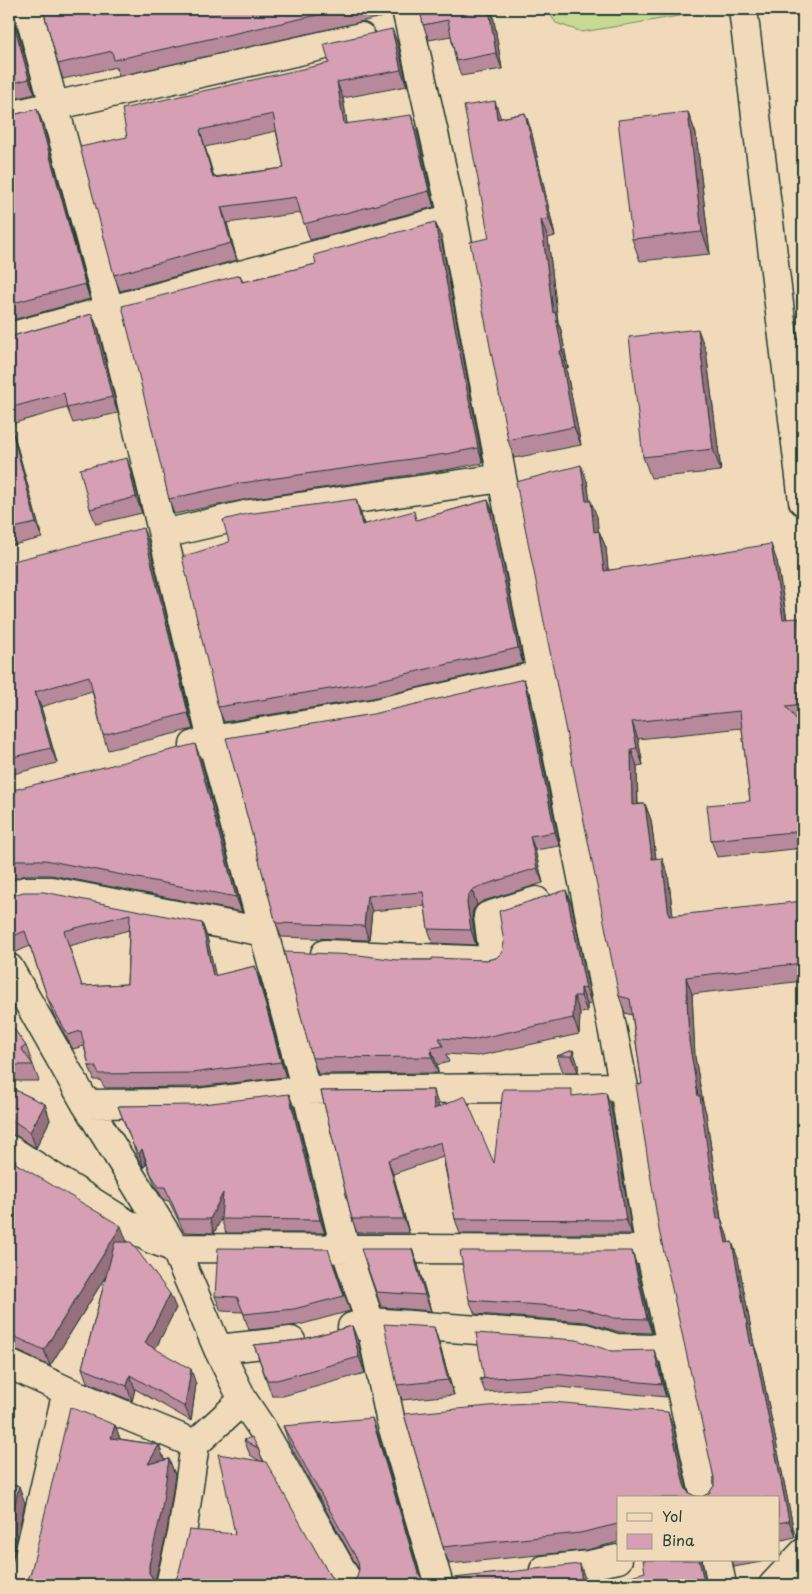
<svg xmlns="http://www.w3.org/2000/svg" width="812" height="1594" font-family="'Playpen Sans',sans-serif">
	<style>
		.green { fill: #c6db91; stroke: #728c62 }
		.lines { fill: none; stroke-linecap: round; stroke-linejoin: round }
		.minor-casing { stroke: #1f3d34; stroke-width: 31 }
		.minor { stroke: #f1daba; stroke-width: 28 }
		.wall { fill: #b8899a; stroke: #1f3d34; fill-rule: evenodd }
		.shaded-wall { fill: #966f7d; stroke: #1f3d34 }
		.building { fill: #d69fb3; stroke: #1f3d34; fill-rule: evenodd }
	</style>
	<rect width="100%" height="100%" fill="#f1daba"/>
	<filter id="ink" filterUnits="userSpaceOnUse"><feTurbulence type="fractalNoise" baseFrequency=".02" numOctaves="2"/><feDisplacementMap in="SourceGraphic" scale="10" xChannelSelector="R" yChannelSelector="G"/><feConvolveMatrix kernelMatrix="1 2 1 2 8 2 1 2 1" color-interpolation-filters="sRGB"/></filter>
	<g filter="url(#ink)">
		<!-- green -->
		<path class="green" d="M546,9h176l-140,23 -26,-9z"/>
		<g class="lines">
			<!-- minor casing -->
			<g class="minor-casing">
				<path id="minor" d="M28,9l81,300 103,431 94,350 39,158 25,74 20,96 49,167
					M406,9l47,209 49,260 122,609 26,163 55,248
					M743,9l60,492
					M9,116l352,-79
					M9,337l444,-119
					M163,534l87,-20 252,-36
					M194,745l18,-5 164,-27 164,-38
					M9,897l16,-6h26l213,41
					M325,954l169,7 -6,-45 48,-15
					M9,968l77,136 89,144 43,101 25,51 20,30 87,155
					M86,1104l111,-1 109,-13 318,-3
					M9,1149l142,90 24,9 475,2
					M352,1327l18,-5 215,16 31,10 36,1 19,-4
					M218,1349l73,-8
					M9,1364l58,27 128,53 48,-44
					M717,1560l5,25
					M544,1570l45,-5 29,-6
					M22,1585l45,-194
					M170,1585l12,-51 13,-90
					M773,1585l30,-32"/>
			</g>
			<!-- minor -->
			<use href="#minor" class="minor"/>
		</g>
		<!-- wall -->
		<path class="wall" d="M9,9h4v4l22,81 -26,6z
			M43,9h348v6l-272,61 -3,-9 -53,12 -5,-15z
			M492,9l10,60 -41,7 -5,-15 -5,-25 -22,4 -6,-15z
			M392,29l6,16 9,41 -64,12 4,26 70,7 17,76 -124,33 -9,-27 -74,10 10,37 -117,31 -6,-16 13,-138 202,-74zM276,131l8,37 -70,9 -9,-30z
			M37,109l6,15 47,175 -81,22v-205z
			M688,112l8,22 14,120 -70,7 -8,-22z
			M525,113l6,17 24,106 -7,2 10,84 3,8 7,38h-2l15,77 -67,13 -6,-18 -19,-202 12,-120z
			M435,222l6,15 42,226 -32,6 -203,30 -74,15 -5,-15 71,-224 3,7 73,-18z
			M92,314l6,15 20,84 -45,10 -6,-15 -56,16 31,114 -33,8v-209z
			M706,351l15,120 -70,7 -8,-21z
			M132,473l10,40 -46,11 -6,-15z
			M587,481l3,20 7,16 1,14h1l7,17 2,22 169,-9 10,58 16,11v92h-4l4,6v120l-86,9 -6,-17 39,-39 -8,-73 -104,11 5,26 -6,1 1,38h7l6,16 5,38 12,16 5,42 130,-14v79l-111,13 3,63 8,46 3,10 15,105 6,17 2,8 3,-1 6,17 16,86 6,17 35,175 -17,4v-43h-160v44l-31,8 -138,14 -6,-17 231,-118 14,63 6,4 8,1 7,-4 5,-7v-8l-72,-394 -10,-69 -7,-2 -6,-17z
			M488,500l6,15 29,148 -150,35 -149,24 -6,-15 143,-193 3,10 53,-4z
			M149,543l44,186 -85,21 -5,-15 -11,-44 -51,16 16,56 -48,12v-213z
			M529,694l31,152 -25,4 8,33 -60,18 -6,4 -4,5 -1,8 4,27 -43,-2 -5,-14 -3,-23 -53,5 -3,29 -88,-3 -5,-14z
			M201,759l41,153 -191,-37h-26l-16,6v-90z
			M566,890l6,16 20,99 -5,-1v8l-7,1 -1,21 -101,22 -32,-2 3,8 -12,3 1,8 -120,1 -6,-16 85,-98h90l9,-2z
			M9,897l193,26 5,14 8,39 40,-10 5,14 26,97 -90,10 -91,1 -5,-8h-6l-5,-14 -5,-20 -11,3 -20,-35 -23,-68 -16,7 -5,-13zM129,930l-2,54 -45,2 -13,-40z
			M9,1022l17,24 13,35h-30z
			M573,1050l5,15v7h-15l-6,-16z
			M9,1087l36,17 5,16 -14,28 -19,-12 -8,-2z
			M433,1090l5,14v3l56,56 80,-67 37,10 21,128h-172l-5,-15 -12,-62 -50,17 16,59h-52l-5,-14 -31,-128z
			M118,1106l176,1 31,126h-99l-5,-14 -7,14 -30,-1 -15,-31 -5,-1 -8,-13 -10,-24 -2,5 -6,-10z
			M9,1155l9,10 109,77 49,66 -21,41 41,35 -5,37 -56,-32 -3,12 -45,-19 -5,-14 24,-92 -56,90 -34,-16 -7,-1z
			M412,1249l6,16 13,46 -50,-4 -5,-15z
			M334,1264l16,47 -51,14 -50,5 -6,-18 -22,-1 -6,-15z
			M637,1266l15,67 -33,-1 -33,-10 -111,-8 -6,-14z
			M352,1326l6,15 7,32 -82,23h-11l-18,-51 46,-5z
			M434,1327l5,16 15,52 -52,5 -5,-15z
			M611,1351l48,12 7,34 -107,-10 -74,5 -5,-13z
			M115,1425l5,14 39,6 5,15 5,-1 6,16 -8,56 -12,50 6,3 7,-1 8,-4 59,-45 25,-73 -10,-6 -6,-15 14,8 5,13 67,115 6,5 7,3 9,-2 5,-5 2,-7 -70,-127 -6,-17 95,8 42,142 3,4 7,4 156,-3v4l-574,-2h9l7,-4z
			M732,1560h29v2l-27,5z"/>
		<!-- shaded-wall -->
		<path class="shaded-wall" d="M10,9h3v4l22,81 -6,-15z
			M489,9h3l10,60 -6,-16z
			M392,29l6,16 9,41 -6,-16z
			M337,82l6,16 7,43 -6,-17z
			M495,101l6,18h-4z
			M37,109l6,15 47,175 -5,-15z
			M688,112l8,22 14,120 -8,-22z
			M525,113l6,17 24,106 -6,-17z
			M411,115l6,16 17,76 -5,-16z
			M200,130l5,17 14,47 -6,-16z
			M221,207l6,16 10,37 -6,-17z
			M541,220l7,18 10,84 3,8 7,38 -6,-18 -9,-37z
			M435,222l6,15 42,226 -5,-15z
			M92,314l6,15 20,84 -6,-16z
			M698,329l8,22 15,120 -8,-22z
			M560,351l6,17 15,77 -7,-18z
			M9,416l2,8 31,114 -6,-15 -27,-104z
			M127,458l5,15 10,40 -6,-16z
			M581,465l6,16 5,34 -1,-14 6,16 3,31 -6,-16 -8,-31z
			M356,499l5,15 6,26 -5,-15z
			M488,500l6,15 29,148 -5,-15z
			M143,528l6,15 44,186 -5,-16z
			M599,531l7,17 4,40 -6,-17z
			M771,544l6,17 12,75 -6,-17z
			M799,618l4,12v29z
			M524,679l5,15 31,152 -5,-14z
			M35,692l6,15 16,56 -6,-15z
			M632,722l6,17 5,26 -6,-17z
			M195,744l6,15 41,153 -6,-15z
			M631,749l6,17 1,56 -6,-17z
			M645,804l6,16 7,56 -6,-17z
			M530,836l5,14 8,33 -6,-15z
			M662,858l6,16 7,59 -6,-17z
			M472,890l5,15 -4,5 -1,8 4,27 -5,-15 -4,-27 1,-7z
			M566,890l6,16 20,99 -6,-16z
			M367,896l5,15 -3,29 -5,-14z
			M202,923l5,14 12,54 -6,-15z
			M255,966l5,14 26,97 -5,-15z
			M686,977l6,17 3,63 8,46 3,10 17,123 -6,-17 -28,-178z
			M581,988l6,16v8l-6,-16z
			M574,996l6,17 -1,21 -6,-16z
			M431,1048l6,17 1,8 -6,-16z
			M573,1050l5,15v7l-6,-16z
			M433,1090l5,14 1,19 -5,-14z
			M606,1092l5,14 21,128 -6,-14z
			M289,1094l5,13 31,126 -5,-13z
			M45,1104l5,16 -14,28 -6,-16z
			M142,1149l4,14 -2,5 -5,-14z
			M388,1160l5,14 16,59 -5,-14z
			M223,1193l5,13 -14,27 -4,-14z
			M721,1218l6,17 5,25 -6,-17z
			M121,1226l6,16 -77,124 -6,-16z
			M732,1242l6,17 19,103 -6,-16z
			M412,1249l6,16 13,46 -6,-16z
			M632,1251l5,15 15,67 -5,-14z
			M170,1294l6,14 -25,50 -6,-15z
			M352,1326l6,15 7,32 -6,-16z
			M434,1327l5,16 15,52 -6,-15z
			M754,1345l6,17 35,175 -6,-16z
			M654,1350l5,13 7,34 -4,-13z
			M191,1369l5,15 -5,37 -6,-14z
			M130,1375l5,14 -3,12 -5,-15z
			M668,1412l6,17 15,69 -5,-13z
			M372,1418l6,16 45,151 -5,-12z
			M115,1425l6,16 -10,-3z
			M159,1445l6,17 -17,2z
			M169,1459l6,16 -8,56 -12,50 -6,-8v-8z
			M19,1486l6,17 -16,70v-43z
			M699,1560h3v3l5,22h-2z
			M580,1564l6,17v4h-4z"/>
		<!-- building -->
		<path class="building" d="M9,9h1l19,70 -20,5z
			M43,9h302l-231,51 -2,-9 -54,13z
			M420,9h69l7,44 -40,8 -8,-41 -25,5z
			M392,29l9,41 -64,12 7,42 67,-9 18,76 -125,33 -8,-27 -75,10 10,36 -117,32 -34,-128 47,-10 -5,-28 207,-46 -5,-19zM273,114l11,54 -71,10 -13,-48z
			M495,101l2,18 28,-6 24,106 -8,1 12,93 2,-1 7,38 -2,1 14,76 -66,13 -38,-198 19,-4 -25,-132z
			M37,109l48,175 -76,20v-188z
			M688,112l14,120 -70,7 -14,-119z
			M435,222l43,226 -32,6 -204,29 -73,16 -47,-193 118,-31 2,7 74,-18 -2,-9z
			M92,314l20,83 -45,11 -3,-15 -55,15v-71z
			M698,329l15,120 -70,8 -14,-120z
			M9,419l27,104 -27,6z
			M127,458l9,39 -46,12 -10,-40z
			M581,465l5,36h5l3,31 5,-1 5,40 167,-27 12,75 16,-1 4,41v45l-17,2 17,22v103l-92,9 -4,-35 43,-4 -10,-90 -108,11 5,26 -6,1 1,56 13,-1 7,55 10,-1 7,58 134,-15v62l-117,14 3,64 9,55h2l17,123 4,-1 5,25 6,-1 19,104 3,-1 35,176 -11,2v-25h-160v26l-38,9 -137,14 -39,-133 106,-10 42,-2 116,10 16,73 3,6 7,5 8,1 7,-4 5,-7v-8l-55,-248 -23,-145 6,-1 -12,-85 -11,-3 -103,-514z
			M356,499l6,26 52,-14 2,9 72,-20 30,148 -151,35 -149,24 -36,-150 47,-15 -6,-22 24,-6z
			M143,528l45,185 -85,22 -14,-59 -54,16 16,56 -42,10v-196z
			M524,679l31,153 -25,4 7,32 -59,19 -6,3 -4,6 -1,7 4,27 -43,-1 -5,-37 -56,4 -3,30 -88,-3 -50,-185 147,-24z
			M195,744l41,153 -191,-37h-26l-10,4v-73z
			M566,890l20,99 -5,-1v8h-7l-1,22 -101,22 -33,-2 4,8 -12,2 1,9 -120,1 -28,-106 75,3 38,5h35v-2l55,2 9,-2 6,-6 2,-9 -5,-32z
			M23,892h21l158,31 11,53 42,-10 26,96 -90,11 -92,1 -4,-8h-6l-8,-35 -13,4 -20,-36 -23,-68 -16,7v-41zM130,914l-3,70 -45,2 -18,-55z
			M9,1022l17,24 -5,2 12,17h-24z
			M573,1050l-1,6h-15z
			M9,1087l36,17 -15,28 -18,-12 -3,-1z
			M503,1089h69v7l34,-4 20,128 -171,-1 -14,-77 -53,18 16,59h-52l-31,-128 112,-1 1,19 31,-13 29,67z
			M289,1094l31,126 -99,-1 2,-26 -13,26h-31l-14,-32h-6l-8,-13 -9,-25 -3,5 -6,-9 -15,-39 76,-1z
			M9,1155l7,5 -1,3 106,63 -77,124 -35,-16z
			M115,1242h16l39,52 -25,49 46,26 -6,38 -55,-32 -3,11 -45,-18z
			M218,1248l110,1 16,47 -50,13 -50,5 -7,-17 -22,-1z
			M361,1249h51l13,46 -49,-3z
			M460,1251h172l15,68 -33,-1 -33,-10 -112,-8z
			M384,1324l50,3 14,53 -51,5z
			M352,1326l7,31 -82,23h-10l-13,-35 46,-5z
			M476,1333l101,7 34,11 43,-1 8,34 -108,-10 -74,5 4,-1z
			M70,1407l45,18 -4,13 48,7 -11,19 21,-5 -8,55 -12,51v8l5,7 7,4 7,-1 8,-4 3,-7 10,-42 46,4 -11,-55 -6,-25 48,8 64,114 6,5 7,3 9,-2 5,-5 2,-8 -1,-8 -75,-135 89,-8 46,155 5,7 7,4 8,-1 7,-4 135,-15 2,21h-573v-3l3,1h9l7,-4 3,-7z
			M252,1437l6,11 -14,-8z
			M9,1484l10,2 -10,44z
			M643,1560h56l6,25h-106l46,-13z"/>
	</g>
	<!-- margin -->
	<rect width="812" height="1594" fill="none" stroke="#f1daba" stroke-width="30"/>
	<rect x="15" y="15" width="782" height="1564" fill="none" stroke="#1f3d34" stroke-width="2" filter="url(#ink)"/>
	<!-- legend -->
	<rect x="617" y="1496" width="162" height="65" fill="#f1daba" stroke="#9d9b84"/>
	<rect x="627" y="1513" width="25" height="8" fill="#f1daba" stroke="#9d9b84"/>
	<text x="662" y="1522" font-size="15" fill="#1f3d34">Yol</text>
	<rect x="627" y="1534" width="25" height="15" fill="#d69fb3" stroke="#9d9b84"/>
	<text x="662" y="1546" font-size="15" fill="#1f3d34">Bina</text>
</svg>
